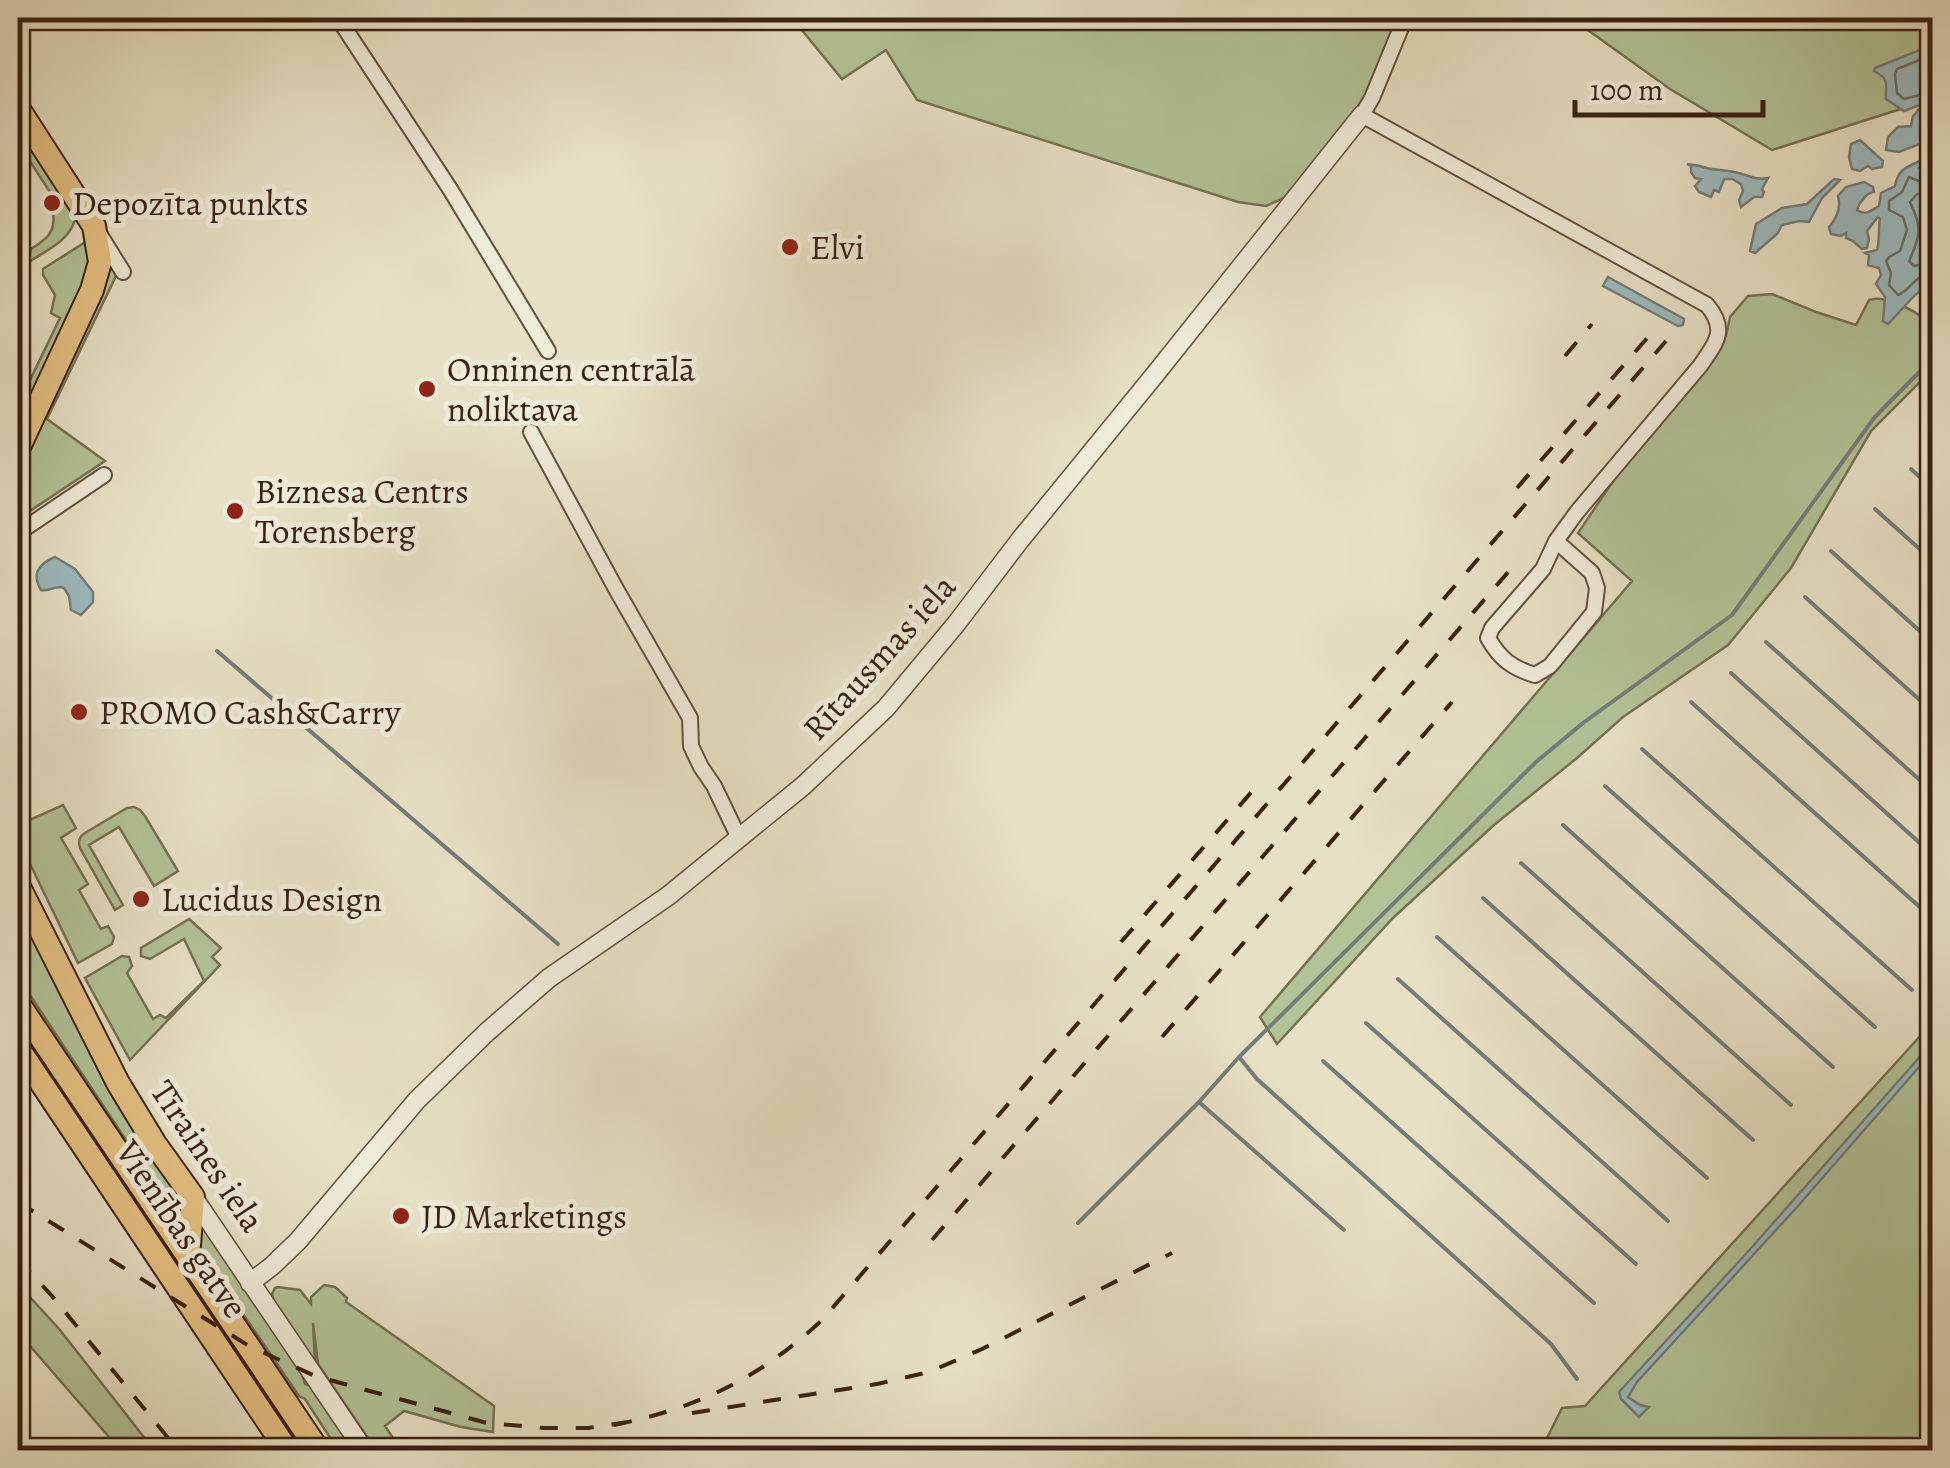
<svg xmlns="http://www.w3.org/2000/svg" width="1950" height="1468" font-family="Alegreya,serif">
	<style>
		.green { fill: #b2c397; stroke: #767254; stroke-width: 2.5 }
		.water { fill: #9cbabf; stroke: #757d7a; stroke-width: 2.5 }
		.lines { fill: none; stroke-linecap: round; stroke-linejoin: round }
		.shore { stroke: #6b6e68; stroke-width: 2.5 }
		.stream { stroke: #757d7a; stroke-width: 4 }
		.minor-casing { stroke: #65513f; stroke-width: 18 }
		.tertiary-casing { stroke: #65513f; stroke-width: 21 }
		.trunk-casing { stroke: #3a2112; stroke-width: 26 }
		.minor { stroke: #efebd9; stroke-width: 14 }
		.tertiary { stroke: #efebd9; stroke-width: 18 }
		.trunk { stroke: #e4c082; stroke-width: 22 }
		.rail { stroke: #3a2112; stroke-width: 4; stroke-dasharray: 18 18; stroke-linecap: butt }
		.poi-dot { fill: #8f2418; stroke: #efebd9; stroke-width: 4 }
		.labels { text-anchor: middle; dominant-baseline: central; stroke-width: 10; stroke-linejoin: round; paint-order: stroke }
		.poi-label { font-size: 35px; fill: #3a2112; stroke: #efebd9; text-anchor: start }
		.street-label { font-size: 35px; fill: #3a2112; stroke: #efebd9 }
	</style>
	<rect width="100%" height="100%" fill="#e7e0c5"/>
	<filter id="stains"><feTurbulence type="fractalNoise" baseFrequency=".002" numOctaves="4"/><feColorMatrix values="0 0 0 0 .2 0 0 0 0 .09 0 0 0 0 .02 0 0 0 .5 -.17"/></filter>
	<radialGradient id="worn" r=".72"><stop offset=".6" stop-color="#630" stop-opacity="0"/><stop offset="1" stop-color="#630" stop-opacity=".3"/></radialGradient>
	<!-- green -->
	<path class="green" d="M792,18h607l-29,75 -9,12 -77,93 -18,8 -28,-4 -321,-102 -31,-50 -44,29z
		M1571,18h361v81l-160,51 -102,-61z
		M18,129l22,25 36,61c-4,26 -30,35 -50,49h-6l-2,-2 12,-9 1,-4c14,-9 25,-16 22,-35l8,-5 -43,-66z
		M87,241l14,6 15,29 -69,143 58,42 -87,58v-138l3,-5 9,4 30,-62 -9,-5 4,-18 -12,-20v-6z
		M1772,294l44,18 40,13 13,-25c12,-3 19,0 31,5 35,13 32,31 32,65l-61,61 -80,137 -63,77 -105,72 -46,41 -83,67 -101,93 -116,126 -17,-27 372,-436 -54,-48 40,-59 108,-138 4,-19 18,-21z
		M63,805l13,23 -15,10 27,46 -9,6 22,39 7,-3 6,11 -2,7 -34,19 -60,-124v-14z
		M134,807l6,3 5,6 33,55 -24,15 -35,-59 -30,18 34,60 -8,5 -35,-62c-2,-7 -1,-11 5,-15l42,-25z
		M18,905l139,255 142,205 6,19 6,2 45,64h-18l-33,-51 -6,-3 -116,-170 -165,-249z
		M189,919l32,29 -9,9 8,8 -90,95 -45,-82 37,-22 7,1 3,9 -5,7 26,46 7,-4 6,3 38,-37 -20,-42 -34,20 -9,-3v-8z
		M18,1018l205,304 -18,-10 -187,-277z
		M1932,1023v427h-391l21,-42 23,-2z
		M18,1284l42,46 94,120h-35l-10,-13 -91,-105z
		M324,1285l11,2 12,11 -1,4 148,104 -1,26 -32,-5 -57,-16 -19,15 16,24h-25l-58,-86 -5,-41 2,39 -41,-60 -2,-8 3,-6 3,-1 22,3 11,14v-7z"/>
	<!-- water -->
	<path class="water" d="M1932,40v57l-4,5 -24,9 -18,-12c-1,-16 5,-19 -12,-28l1,-3 50,-20z
		M1919,109l9,5 4,-2v15h-6v8l4,5 -31,12 -13,-2 2,-13 10,-10 13,-1 2,-10z
		M1860,140l23,21 -1,6 -10,2 -4,-3 -8,5 -8,-2 -3,-12 2,-13z
		M1932,144v138c-18,11 -29,27 -44,42l-5,-3 2,-24 -9,-13 5,-9 -2,-7 -11,-3 1,-10 -4,-2 12,-3c3,-10 1,-20 3,-31l-2,-2 -11,14 2,8 -2,9 -5,1 -9,-8 -7,-3v-5l-5,3 -10,-2 -2,-7c8,-9 12,-20 9,-31l8,-9 18,-5 9,5 1,5c-7,0 -15,11 -17,18 8,6 14,1 22,-4l2,-13 14,-7c3,-17 12,-19 27,-26l1,2 -4,6 3,4 6,1 4,-3v-3c-5,-3 -11,-11 -10,-18z
		M1687,164l13,2c12,5 22,3 34,6 13,2 22,9 34,6l-6,11 2,3 -2,5h-8l-13,10 -2,-7 4,-9 -2,-7 -9,-5h-8l-5,13 -5,-2 -3,7 -12,-5 -4,-6 6,-7 -6,-1 -4,-6v-6z
		M1834,179l6,1 -18,18 -13,24 -10,-1 -17,4 -5,9 -22,19 -5,-2 6,-27 26,-16 25,-4z
		M1608,277l76,42 -1,6 -5,1 -75,-40z
		M55,557l20,12 18,23v10l-12,13 -10,-5 -2,-14 -5,-8c-9,-3 -15,4 -23,2 -10,-17 -2,-26 14,-33z
		M1932,1043v9l-134,154 -161,176 -9,15 12,8 9,2 -10,10 -18,-18 -2,-7 126,-137z"/>
	<g class="lines">
		<!-- shore -->
		<path class="shore" d="M1932,55l-35,14 -2,5 2,19 7,6 28,-7
			M1932,182h-11l-12,-5 -7,15 -13,9v9l14,7 4,13 -7,21 -11,6 -3,4 5,12 -2,12 9,10c12,-4 16,-20 34,-21
			M1932,195l-15,-1 -7,8c12,25 11,33 -1,59l5,5 18,-4"/>
		<!-- stream -->
		<path class="stream" d="M1911,469l21,19
			M1875,509l57,51
			M1831,551l101,91
			M1805,597l127,114
			M1766,642l166,149
			M217,651l341,293
			M1731,673l201,181
			M1691,702l241,216
			M1642,749l270,241
			M1605,786l270,241
			M1563,825l270,242
			M1521,863l270,242
			M1483,898l270,242
			M1437,937l270,241
			M1398,979l270,242
			M1366,1023l270,241
			M1239,1057l18,22 294,265 26,35
			M1323,1061l271,242
			M1199,1102l145,128
			M1078,1223l121,-121 40,-45 297,-295 47,-39 149,-108 142,-197 58,-59"/>
		<!-- minor casing -->
		<g class="minor-casing">
			<path id="minor" d="M338,18l112,171 98,162
				M1405,18l-33,80 -10,17 345,190c21,25 9,38 -7,61l-123,146 -21,29 -13,28 -51,59 -4,10c12,21 24,30 47,37l15,-9 44,-54 3,-24 -5,-15 -36,-32
				M100,235l23,37
				M531,432l85,157 74,129 1,28 10,21 13,19 25,52
				M18,533l86,-58"/>
		</g>
		<!-- tertiary casing -->
		<g class="tertiary-casing">
			<path id="tertiary" d="M193,1197l171,253
				M250,1283l22,-17 26,-25 119,-141 70,-68 62,-54 119,-82 71,-58 64,-52 83,-78 70,-84 64,-84 137,-168 205,-257"/>
		</g>
		<!-- trunk casing -->
		<g class="trunk-casing">
			<path id="trunk" d="M18,108l76,118 6,36 -8,28 -74,159
				M18,885l100,198 37,61 38,53 -5,60
				M18,1003l300,447
				M18,1048l269,402"/>
		</g>
		<!-- minor -->
		<use href="#minor" class="minor"/>
		<!-- tertiary -->
		<use href="#tertiary" class="tertiary"/>
		<!-- trunk -->
		<use href="#trunk" class="trunk"/>
		<!-- rail -->
		<path class="rail" d="M1565,356l27,-32
			M1517,488l138,-159
			M1121,942l134,-154
			M1162,1037l290,-335
			M18,1202l231,144 66,30 172,47 57,5h44l40,-6
			M932,1240l577,-669
			M18,1259l34,37 126,154
			M692,1413l185,-29 52,-12 53,-23 190,-96
			M614,1425c84,-17 146,-47 208,-105l844,-979"/>
	</g>
	<!-- markers -->
	<g class="poi-dot">
		<circle cx="52" cy="203" r="10"/>
		<circle cx="790" cy="247" r="10"/>
		<circle cx="427" cy="389" r="10"/>
		<circle cx="235" cy="511" r="10"/>
		<circle cx="79" cy="712" r="10"/>
		<circle cx="141" cy="899" r="10"/>
		<circle cx="401" cy="1216" r="10"/>
	</g>
	<g class="labels">
		<!-- poi labels -->
		<g class="poi-label">
			<text x="72" y="203">Depozīta punkts</text>
			<text x="810" y="247">Elvi</text>
			<text x="447" y="369">Onninen centrālā<tspan x="447" dy="40">noliktava</tspan></text>
			<text x="255" y="491">Biznesa Centrs<tspan x="255" dy="40">Torensberg</tspan></text>
			<text x="99" y="712">PROMO Cash&amp;Carry</text>
			<text x="161" y="899">Lucidus Design</text>
			<text x="421" y="1216">JD Marketings</text>
		</g>
		<!-- street labels -->
		<g class="street-label">
			<text transform="translate(879 657) rotate(-48)">Rītausmas iela</text>
			<text transform="translate(208 1156) rotate(56)">Tīraines iela</text>
			<text transform="translate(182 1229) rotate(56)">Vienības gatve</text>
		</g>
	</g>
	<!-- margin -->
	<rect width="1950" height="1468" fill="none" stroke="#e7e0c5" stroke-width="60"/>
	<rect x="20" y="20" width="1910" height="1428" fill="none" stroke="#3a2112" stroke-width="5"/>
	<rect x="30" y="30" width="1890" height="1408" fill="none" stroke="#3a2112" stroke-width="2.5"/>
	<!-- scale -->
	<path d="M1575 100v15h188v-15" fill="none" stroke="#3a2112" stroke-width="5"/>
	<text x="1590" y="100" font-size="30" fill="#3a2112" stroke="#efebd9" stroke-width="8" paint-order="stroke">100 m</text>
	<rect width="100%" height="100%" filter="url(#stains)"/>
	<rect width="100%" height="100%" fill="url(#worn)"/>
</svg>
